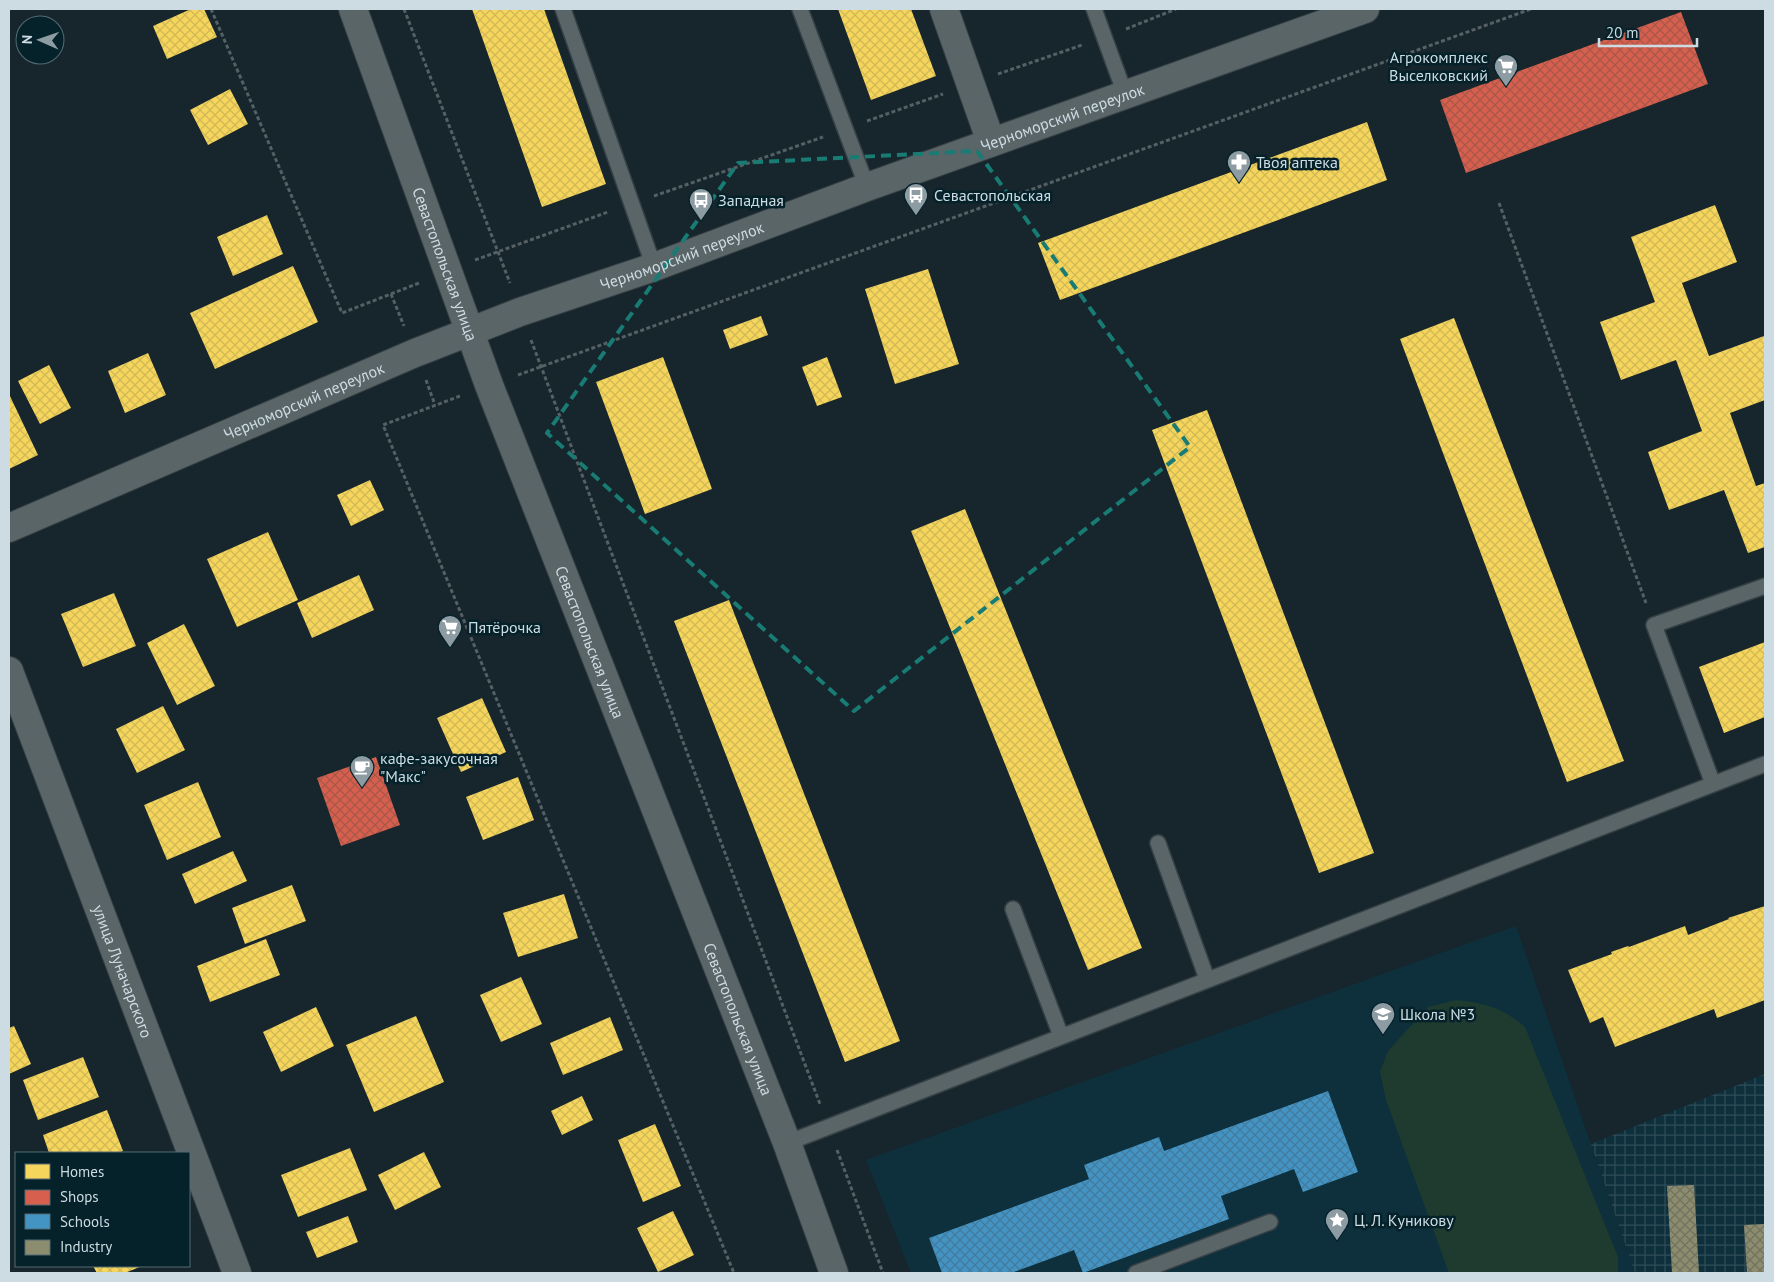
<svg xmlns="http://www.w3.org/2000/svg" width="1774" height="1282" font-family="'PT Sans',sans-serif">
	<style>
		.built { fill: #0d303c }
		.industrial { fill: url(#industrial-grid) }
		.garden { fill: #1f3b2f }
		.homes { fill: url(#homes-cross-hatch) }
		.shops { fill: url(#shops-cross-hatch) }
		.schools { fill: url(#schools-cross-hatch) }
		.industry { fill: url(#industry-cross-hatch) }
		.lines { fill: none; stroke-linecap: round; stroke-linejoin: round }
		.lane-casing { stroke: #354045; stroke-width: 18 }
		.street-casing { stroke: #354045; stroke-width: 30 }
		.secondary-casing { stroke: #354045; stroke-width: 30 }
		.path { stroke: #556064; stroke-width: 3; stroke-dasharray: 4 2.5; stroke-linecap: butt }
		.lane { stroke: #5a6568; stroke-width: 15 }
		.street { stroke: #5a6568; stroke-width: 28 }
		.secondary { stroke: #5a6568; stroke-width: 28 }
		.marked { fill: none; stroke: #187b74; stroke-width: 4; stroke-dasharray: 10 6; stroke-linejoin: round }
		.labels { text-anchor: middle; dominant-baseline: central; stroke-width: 5; stroke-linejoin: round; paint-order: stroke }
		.poi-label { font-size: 16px; fill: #cddce2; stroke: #05212a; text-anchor: start }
		.street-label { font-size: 16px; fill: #cddce2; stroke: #05212a }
	</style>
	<defs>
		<pattern id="industrial-grid" width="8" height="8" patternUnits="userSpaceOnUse" patternTransform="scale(1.25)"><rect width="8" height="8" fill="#0d303c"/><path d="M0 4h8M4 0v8" fill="none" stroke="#2f4d58"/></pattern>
		<pattern id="homes-cross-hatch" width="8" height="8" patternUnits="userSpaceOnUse" patternTransform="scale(1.25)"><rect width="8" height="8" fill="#f6d55c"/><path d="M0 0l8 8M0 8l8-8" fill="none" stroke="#d1b857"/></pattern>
		<pattern id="shops-cross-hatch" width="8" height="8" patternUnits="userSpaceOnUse" patternTransform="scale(1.25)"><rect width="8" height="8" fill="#d6604d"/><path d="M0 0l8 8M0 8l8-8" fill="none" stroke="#a8574a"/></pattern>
		<pattern id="schools-cross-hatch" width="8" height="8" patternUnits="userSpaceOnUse" patternTransform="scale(1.25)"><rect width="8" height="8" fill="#4393c3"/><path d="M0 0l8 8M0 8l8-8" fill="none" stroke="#427b9d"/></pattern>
		<pattern id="industry-cross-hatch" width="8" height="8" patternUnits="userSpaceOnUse" patternTransform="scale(1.25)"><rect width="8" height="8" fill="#8c8c6e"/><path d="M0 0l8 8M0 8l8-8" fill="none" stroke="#71725f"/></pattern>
	</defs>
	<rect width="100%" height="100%" fill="#17262c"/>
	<!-- built -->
	<path class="built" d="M1516,926l119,347h-724l-45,-113z"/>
	<!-- industrial -->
	<path class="industrial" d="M1765,1074v199h-130l-44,-129z"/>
	<!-- garden -->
	<path class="garden" d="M1456,1000c29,3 47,8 69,27l93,230v16h-169l-63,-173 -6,-28 8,-21 40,-44z"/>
	<!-- homes -->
	<path class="homes" d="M191,9h13l13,28 -50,22 -14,-33z
		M472,9h72l62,175 -64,23z
		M838,9h73l25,67 -65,24z
		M230,89l18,35 -40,21 -18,-35z
		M1367,122l20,58 -327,120 -22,-57z
		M1715,205l22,57 -55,21 27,73 55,-20 1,3v61l-35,13 26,73 9,-3v64l-17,6 -24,-63 -55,20 -21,-58 54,-21 -26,-71 -55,20 -21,-58 55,-20 -24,-65z
		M267,215l16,39 -50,22 -16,-39z
		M293,266l25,56 -103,47 -25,-56z
		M928,269l31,95 -64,20 -30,-95z
		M761,316l7,19 -38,14 -7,-19z
		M1454,318l170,443 -57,21 -167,-443z
		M148,353l18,42 -41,18 -17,-42z
		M663,357l49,132 -67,25 -49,-132z
		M827,357l15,40 -25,9 -15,-39z
		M49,365l22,43 -31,16 -22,-43z
		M9,394l29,61 -29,14z
		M1207,410l167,443 -55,20 -167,-443z
		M370,480l14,30 -33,16 -14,-31z
		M965,509l177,439 -54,22 -177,-439z
		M268,532l30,68 -61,27 -30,-68z
		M359,575l15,35 -62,28 -15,-35z
		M114,593l22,53 -53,21 -22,-53z
		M729,600l171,441 -55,21 -171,-441z
		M184,624l31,62 -38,19 -30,-62z
		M1765,642v75l-41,16 -25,-66z
		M482,698l24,54 -45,20 -24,-54z
		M163,706l22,44 -48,23 -21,-44z
		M518,777l16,43 -51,20 -17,-43z
		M198,782l23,55 -54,23 -23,-55z
		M233,851l14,30 -52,23 -13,-30z
		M292,885l14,36 -61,23 -13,-36z
		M564,894l14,44 -60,19 -15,-44z
		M1765,906v94l-48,18 -3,-9 -99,38 -12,-30 -13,6 -22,-53 44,-16 -1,-2 17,-6 1,1 56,-21 3,9 41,-16 -1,-1z
		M266,939l14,36 -70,27 -13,-36z
		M521,977l21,47 -41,18 -21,-47z
		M316,1007l18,39 -53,26 -18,-40z
		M416,1016l28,66 -70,30 -28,-67z
		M610,1017l13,33 -60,25 -13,-32z
		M14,1026l17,38 -22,10v-46z
		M83,1057l16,40 -61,23 -15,-40z
		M582,1096l11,24 -31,15 -11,-24z
		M107,1110l16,41 -5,2h-69l-6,-18z
		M655,1124l26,62 -38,16 -25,-62z
		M350,1148l17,42 -69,27 -17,-42z
		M424,1152l17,35 -46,23 -17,-35z
		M673,1211l21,44 -36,17 -21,-44z
		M348,1216l10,26 -41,16 -11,-26z
		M93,1266h49l-17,7h-28z"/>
	<!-- shops -->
	<path class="shops" d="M1681,12l27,72 -242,89 -26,-73z
		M376,757l24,68 -59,21 -24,-68z"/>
	<!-- schools -->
	<path class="schools" d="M1328,1091l30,81 -55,20 -9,-23 -73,27 8,23 -146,54 -9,-23 -63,23h-69l-13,-35 160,-59 -5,-14 75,-28 5,14z"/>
	<!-- industry -->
	<path class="industry" d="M1694,1185l5,88h-27l-5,-87z
		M1765,1224v49h-18l-3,-48z"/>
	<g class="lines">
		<!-- lane casing -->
		<g class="lane-casing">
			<path id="lane" d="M563,9l91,258
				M800,9l67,178
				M1094,9l31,85
				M1713,784l-59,-159 111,-39
				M1158,843l49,136
				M1013,909l48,127
				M787,1143l978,-379
				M1136,1273l134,-51"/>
		</g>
		<!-- street casing -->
		<g class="street-casing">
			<g id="street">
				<path d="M944,9l47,133"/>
				<path id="s1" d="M9,671l228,602"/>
			</g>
		</g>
		<!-- secondary casing -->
		<g class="secondary-casing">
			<g id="secondary">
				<path id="s2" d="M353,9l136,376 298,758 47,130"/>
				<path id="s3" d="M9,528l406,-175 105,-41 134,-45 213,-80 498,-178"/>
			</g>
		</g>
		<!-- path -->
		<path class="path" d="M211,9l131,304 77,-30
			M404,9l106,274
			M1126,29l50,-20
			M998,74l84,-29
			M867,121l76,-27
			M654,196l169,-59
			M1499,203l147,400
			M475,260l133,-48
			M391,294l13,32
			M531,340l289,764
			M518,375l1013,-366
			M426,380l9,25
			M460,396l-77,29 351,848
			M837,1150l46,123"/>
		<!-- lane -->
		<use href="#lane" class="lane"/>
		<!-- street -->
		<use href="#street" class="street"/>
		<!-- secondary -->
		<use href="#secondary" class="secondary"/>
	</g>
	<!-- marked area -->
	<path class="marked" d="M977,151l213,296 -336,264 -307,-278 191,-270z"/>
	<!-- icons -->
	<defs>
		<g id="supermarket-pin" transform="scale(1.25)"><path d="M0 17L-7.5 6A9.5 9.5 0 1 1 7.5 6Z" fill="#8d9ca2" stroke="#05212a"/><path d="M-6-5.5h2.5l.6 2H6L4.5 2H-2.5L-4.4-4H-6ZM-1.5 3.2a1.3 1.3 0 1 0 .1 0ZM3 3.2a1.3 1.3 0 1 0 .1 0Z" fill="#fff"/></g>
		<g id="pharmacy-pin" transform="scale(1.25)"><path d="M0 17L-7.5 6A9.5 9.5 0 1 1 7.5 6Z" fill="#8d9ca2" stroke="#05212a"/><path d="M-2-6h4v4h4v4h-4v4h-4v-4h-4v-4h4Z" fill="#fff"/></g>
		<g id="bus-pin" transform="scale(1.25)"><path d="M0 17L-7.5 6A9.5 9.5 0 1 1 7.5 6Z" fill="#8d9ca2" stroke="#05212a"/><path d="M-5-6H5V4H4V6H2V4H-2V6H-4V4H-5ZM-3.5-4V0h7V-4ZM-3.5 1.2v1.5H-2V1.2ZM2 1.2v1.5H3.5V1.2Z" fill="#fff"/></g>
		<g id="cafe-pin" transform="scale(1.25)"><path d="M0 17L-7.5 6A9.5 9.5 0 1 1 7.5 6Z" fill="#8d9ca2" stroke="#05212a"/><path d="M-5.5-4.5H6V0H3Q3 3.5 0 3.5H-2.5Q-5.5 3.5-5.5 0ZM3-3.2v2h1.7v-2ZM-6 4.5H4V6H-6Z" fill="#fff"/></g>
		<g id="school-pin" transform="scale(1.25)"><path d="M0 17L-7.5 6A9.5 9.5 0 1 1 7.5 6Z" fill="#8d9ca2" stroke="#05212a"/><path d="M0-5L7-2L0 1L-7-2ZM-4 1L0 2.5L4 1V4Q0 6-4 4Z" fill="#fff"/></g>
		<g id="sight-pin" transform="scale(1.25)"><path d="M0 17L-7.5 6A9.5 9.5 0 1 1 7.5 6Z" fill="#8d9ca2" stroke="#05212a"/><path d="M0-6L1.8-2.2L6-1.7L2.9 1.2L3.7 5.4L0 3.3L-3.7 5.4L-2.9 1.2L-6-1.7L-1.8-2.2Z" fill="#fff"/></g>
	</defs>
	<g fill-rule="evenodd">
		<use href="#supermarket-pin" x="1506" y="66"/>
		<use href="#pharmacy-pin" x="1239" y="162"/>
		<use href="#bus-pin" x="916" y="195"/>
		<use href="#bus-pin" x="701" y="200"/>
		<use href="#supermarket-pin" x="450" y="627"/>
		<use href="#cafe-pin" x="362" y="767"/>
		<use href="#school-pin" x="1383" y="1014"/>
		<use href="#sight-pin" x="1337" y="1220"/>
	</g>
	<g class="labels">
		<!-- poi labels -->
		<g class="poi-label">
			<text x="1488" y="57" text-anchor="end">Агрокомплекс<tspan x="1488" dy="18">Выселковский</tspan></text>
			<text x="1256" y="162">Твоя аптека</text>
			<text x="934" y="195">Севастопольская</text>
			<text x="718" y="200">Западная</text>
			<text x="468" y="627">Пятёрочка</text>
			<text x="380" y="758">кафе-закусочная<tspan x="380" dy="18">"Макс"</tspan></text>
			<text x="1400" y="1014">Школа №3</text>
			<text x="1354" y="1220">Ц. Л. Куникову</text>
		</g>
		<!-- street labels -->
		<g class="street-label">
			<text stroke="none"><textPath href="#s3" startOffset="1131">Черноморский переулок</textPath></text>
			<text stroke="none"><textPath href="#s3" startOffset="726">Черноморский переулок</textPath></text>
			<text stroke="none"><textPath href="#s2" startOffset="271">Севастопольская улица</textPath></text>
			<text stroke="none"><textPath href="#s3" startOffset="321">Черноморский переулок</textPath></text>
			<text stroke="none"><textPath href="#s2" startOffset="676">Севастопольская улица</textPath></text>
			<text stroke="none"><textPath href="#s1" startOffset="321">улица Луначарского</textPath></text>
			<text stroke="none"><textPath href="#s2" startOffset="1081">Севастопольская улица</textPath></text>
		</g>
	</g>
	<!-- border -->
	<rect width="1774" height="1282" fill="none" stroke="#cddce2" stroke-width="20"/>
	<!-- legend -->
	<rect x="15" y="1152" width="175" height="115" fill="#05212a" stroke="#556c74"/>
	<rect x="25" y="1164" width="25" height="15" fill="#f6d55c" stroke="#556c74"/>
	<text x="60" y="1177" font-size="15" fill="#cddce2">Homes</text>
	<rect x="25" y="1190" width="25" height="15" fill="#d6604d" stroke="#556c74"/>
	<text x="60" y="1202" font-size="15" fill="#cddce2">Shops</text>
	<rect x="25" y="1214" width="25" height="15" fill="#4393c3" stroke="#556c74"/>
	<text x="60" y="1227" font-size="15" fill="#cddce2">Schools</text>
	<rect x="25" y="1240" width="25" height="15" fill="#8c8c6e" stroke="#556c74"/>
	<text x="60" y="1252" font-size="15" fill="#cddce2">Industry</text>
	<!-- north arrow -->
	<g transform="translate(40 40) rotate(272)"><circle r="24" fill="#05212a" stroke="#556c74"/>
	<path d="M0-4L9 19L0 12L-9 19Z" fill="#8d9ca2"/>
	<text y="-8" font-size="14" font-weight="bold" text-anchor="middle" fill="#cddce2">N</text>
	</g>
	<!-- scale -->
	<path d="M1599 38v8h98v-8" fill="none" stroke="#cddce2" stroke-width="2.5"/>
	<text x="1606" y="38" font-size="15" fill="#cddce2" stroke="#05212a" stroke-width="4" paint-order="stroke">20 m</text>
</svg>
